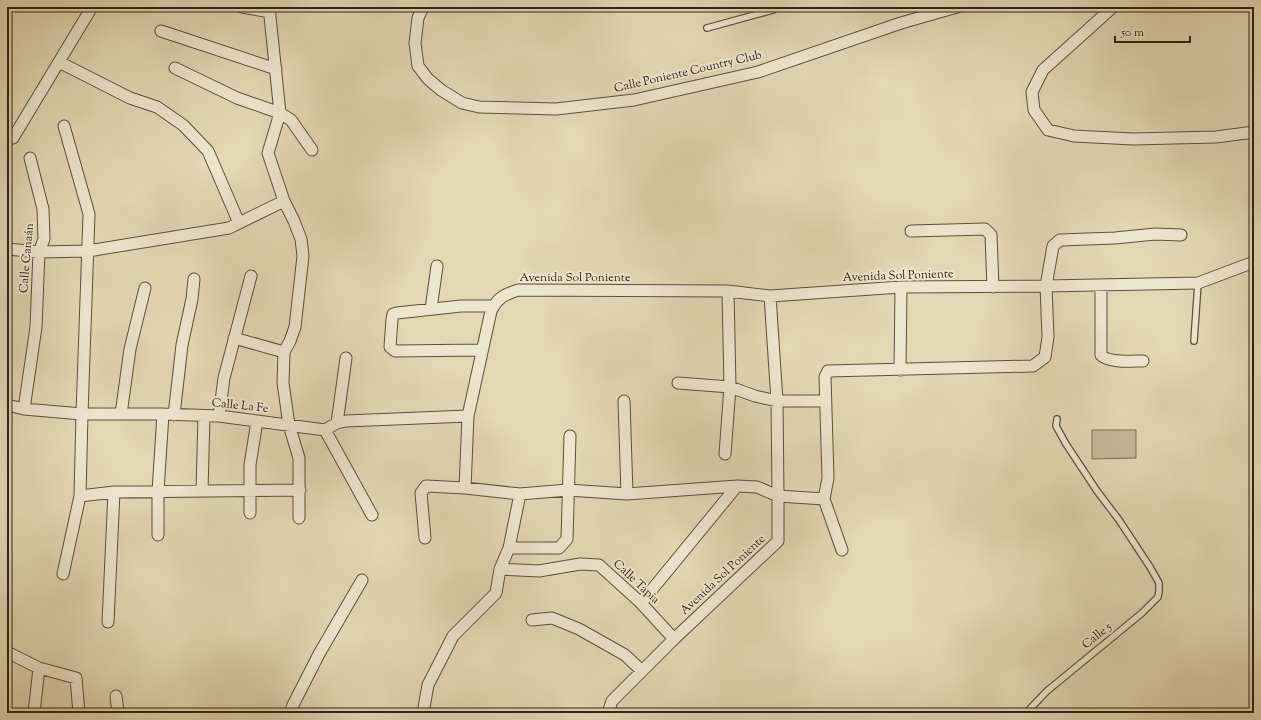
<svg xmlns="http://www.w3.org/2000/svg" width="1261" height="720" font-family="'Sorts Mill Goudy',serif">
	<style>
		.grass { fill: #c4b999; stroke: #7a6e57 }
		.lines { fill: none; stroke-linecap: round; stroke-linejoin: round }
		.service-casing { stroke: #5c503d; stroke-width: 8 }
		.minor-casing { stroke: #5c503d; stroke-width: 13 }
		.service { stroke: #ede6ce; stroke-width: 5.5 }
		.minor { stroke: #ede6ce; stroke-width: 11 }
		.labels { text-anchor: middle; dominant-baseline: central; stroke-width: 4; stroke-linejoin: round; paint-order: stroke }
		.street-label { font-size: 12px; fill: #2f2315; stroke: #ede6ce }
	</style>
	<rect width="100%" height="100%" fill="#e3d8b4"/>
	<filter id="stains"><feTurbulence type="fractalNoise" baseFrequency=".005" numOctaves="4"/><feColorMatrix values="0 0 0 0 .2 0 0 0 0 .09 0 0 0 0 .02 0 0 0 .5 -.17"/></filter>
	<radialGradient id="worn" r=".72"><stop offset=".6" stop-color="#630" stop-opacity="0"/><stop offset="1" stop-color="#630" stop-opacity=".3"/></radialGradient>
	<!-- grass -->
	<path class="grass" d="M1092,430h44v28l-44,1z"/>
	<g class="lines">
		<!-- service casing -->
		<g class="service-casing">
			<path id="service" d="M707,28l66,-18 3,-3
				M1194,341l4,-58
				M1026,713l21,-22 95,-78 16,-16 1,-6v-8l-9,-16 -31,-47 -22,-29 -31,-47 -10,-18 1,-7"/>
		</g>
		<!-- minor casing -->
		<g class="minor-casing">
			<path id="minor" d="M242,7l28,5
				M269,7l11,106 -12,40 16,48 10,20 7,18 2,17 -8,71 -5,14 -6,11 -1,31 6,42 10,33v60
				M423,7l-5,11 -3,25 3,23 10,13 13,11 21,13 17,4 77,2 78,-9 124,-28 143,-49 56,-16
				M1113,7l-70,63 -11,22 2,18 14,20 26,6 59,3 83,-2 38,-5
				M161,31l115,38
				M59,62l71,36 27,9 26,18 25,26 31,72
				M175,68l62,30 43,15 11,7 21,30
				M13,138l79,-131
				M911,231l74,-2 6,6 2,52
				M7,249l32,3 49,-1 141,-23 55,-27
				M1101,285v70c7,8 31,6 42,6
				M770,296l7,105 1,95 46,3
				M431,309l6,-43
				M234,338l50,14
				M482,350l-87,1 -5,-4 2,-28 1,-5 4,-1 64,-7h32
				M900,370l1,-83
				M678,383l52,4 25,9 22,5h48
				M624,401l3,93
				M7,405l17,4 58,5h81l56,2 106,14 12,-7 9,-2 122,-5
				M24,409l12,-82 3,-75 5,-13 -1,-30 -13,-51
				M121,414l9,-65 15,-61
				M174,415l8,-70 10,-46 2,-20
				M219,416l5,-38 27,-102
				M337,423l9,-65
				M325,430l47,85
				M725,454l5,-67 -2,-96
				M202,491l2,-75
				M80,496l34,-4 186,-2
				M250,513v-48l7,-44
				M158,535v-44l5,-77
				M425,538l-4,-45 5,-7 39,2
				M509,548h50l8,-9 3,-103
				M842,550l-18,-51 4,-21 -3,-101 3,-6 205,-5 12,-9 3,-20 -2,-51 7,-40 7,-6 55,-2 40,-4 26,1
				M500,569l39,2 41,-7 19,1 42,38 33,36
				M63,574l17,-78 2,-82 7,-200 -25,-88
				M641,603l96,-117
				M532,620l20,-2 27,11 46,26 17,16
				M108,622l6,-130
				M7,652l32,16 37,10 3,35
				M116,696l2,17
				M34,713l5,-45
				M290,713l3,-8 26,-51 43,-74
				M423,713l5,-28 25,-49 43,-43 4,-24 9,-21 11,-54
				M608,713l4,-12 62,-62 104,-98v-45l-21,-9 -20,-1 -110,8 -59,-4 -48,4 -55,-6 3,-72 23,-105c7,-14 13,-16 27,-21l210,1 42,5 131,-9 145,-1 152,-3 56,-21"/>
		</g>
		<!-- service -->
		<use href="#service" class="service"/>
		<!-- minor -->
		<use href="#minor" class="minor"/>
	</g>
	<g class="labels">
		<!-- street labels -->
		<g class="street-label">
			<text transform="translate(688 72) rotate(-13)">Calle Poniente Country Club</text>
			<text transform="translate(27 258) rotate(-85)">Calle Canaán</text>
			<text transform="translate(898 276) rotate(-2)">Avenida Sol Poniente</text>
			<text x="575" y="278">Avenida Sol Poniente</text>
			<text transform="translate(240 406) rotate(6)">Calle La Fe</text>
			<text transform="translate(723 575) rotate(-43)">Avenida Sol Poniente</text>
			<text transform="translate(636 582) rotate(43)">Calle Tapia</text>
			<text transform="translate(1097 636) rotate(-39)">Calle 5</text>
		</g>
	</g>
	<!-- margin -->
	<rect width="1261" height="720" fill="none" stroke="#e3d8b4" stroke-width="24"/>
	<rect x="8" y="8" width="1245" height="704" fill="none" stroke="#2f2315" stroke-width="2"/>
	<rect x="12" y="12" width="1237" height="696" fill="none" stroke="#2f2315"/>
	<!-- scale -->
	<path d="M1115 36v6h75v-6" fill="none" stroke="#2f2315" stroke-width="2"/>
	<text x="1121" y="36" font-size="12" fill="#2f2315" stroke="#ede6ce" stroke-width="3" paint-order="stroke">50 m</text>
	<rect width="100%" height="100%" filter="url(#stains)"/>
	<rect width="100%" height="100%" fill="url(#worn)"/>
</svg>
